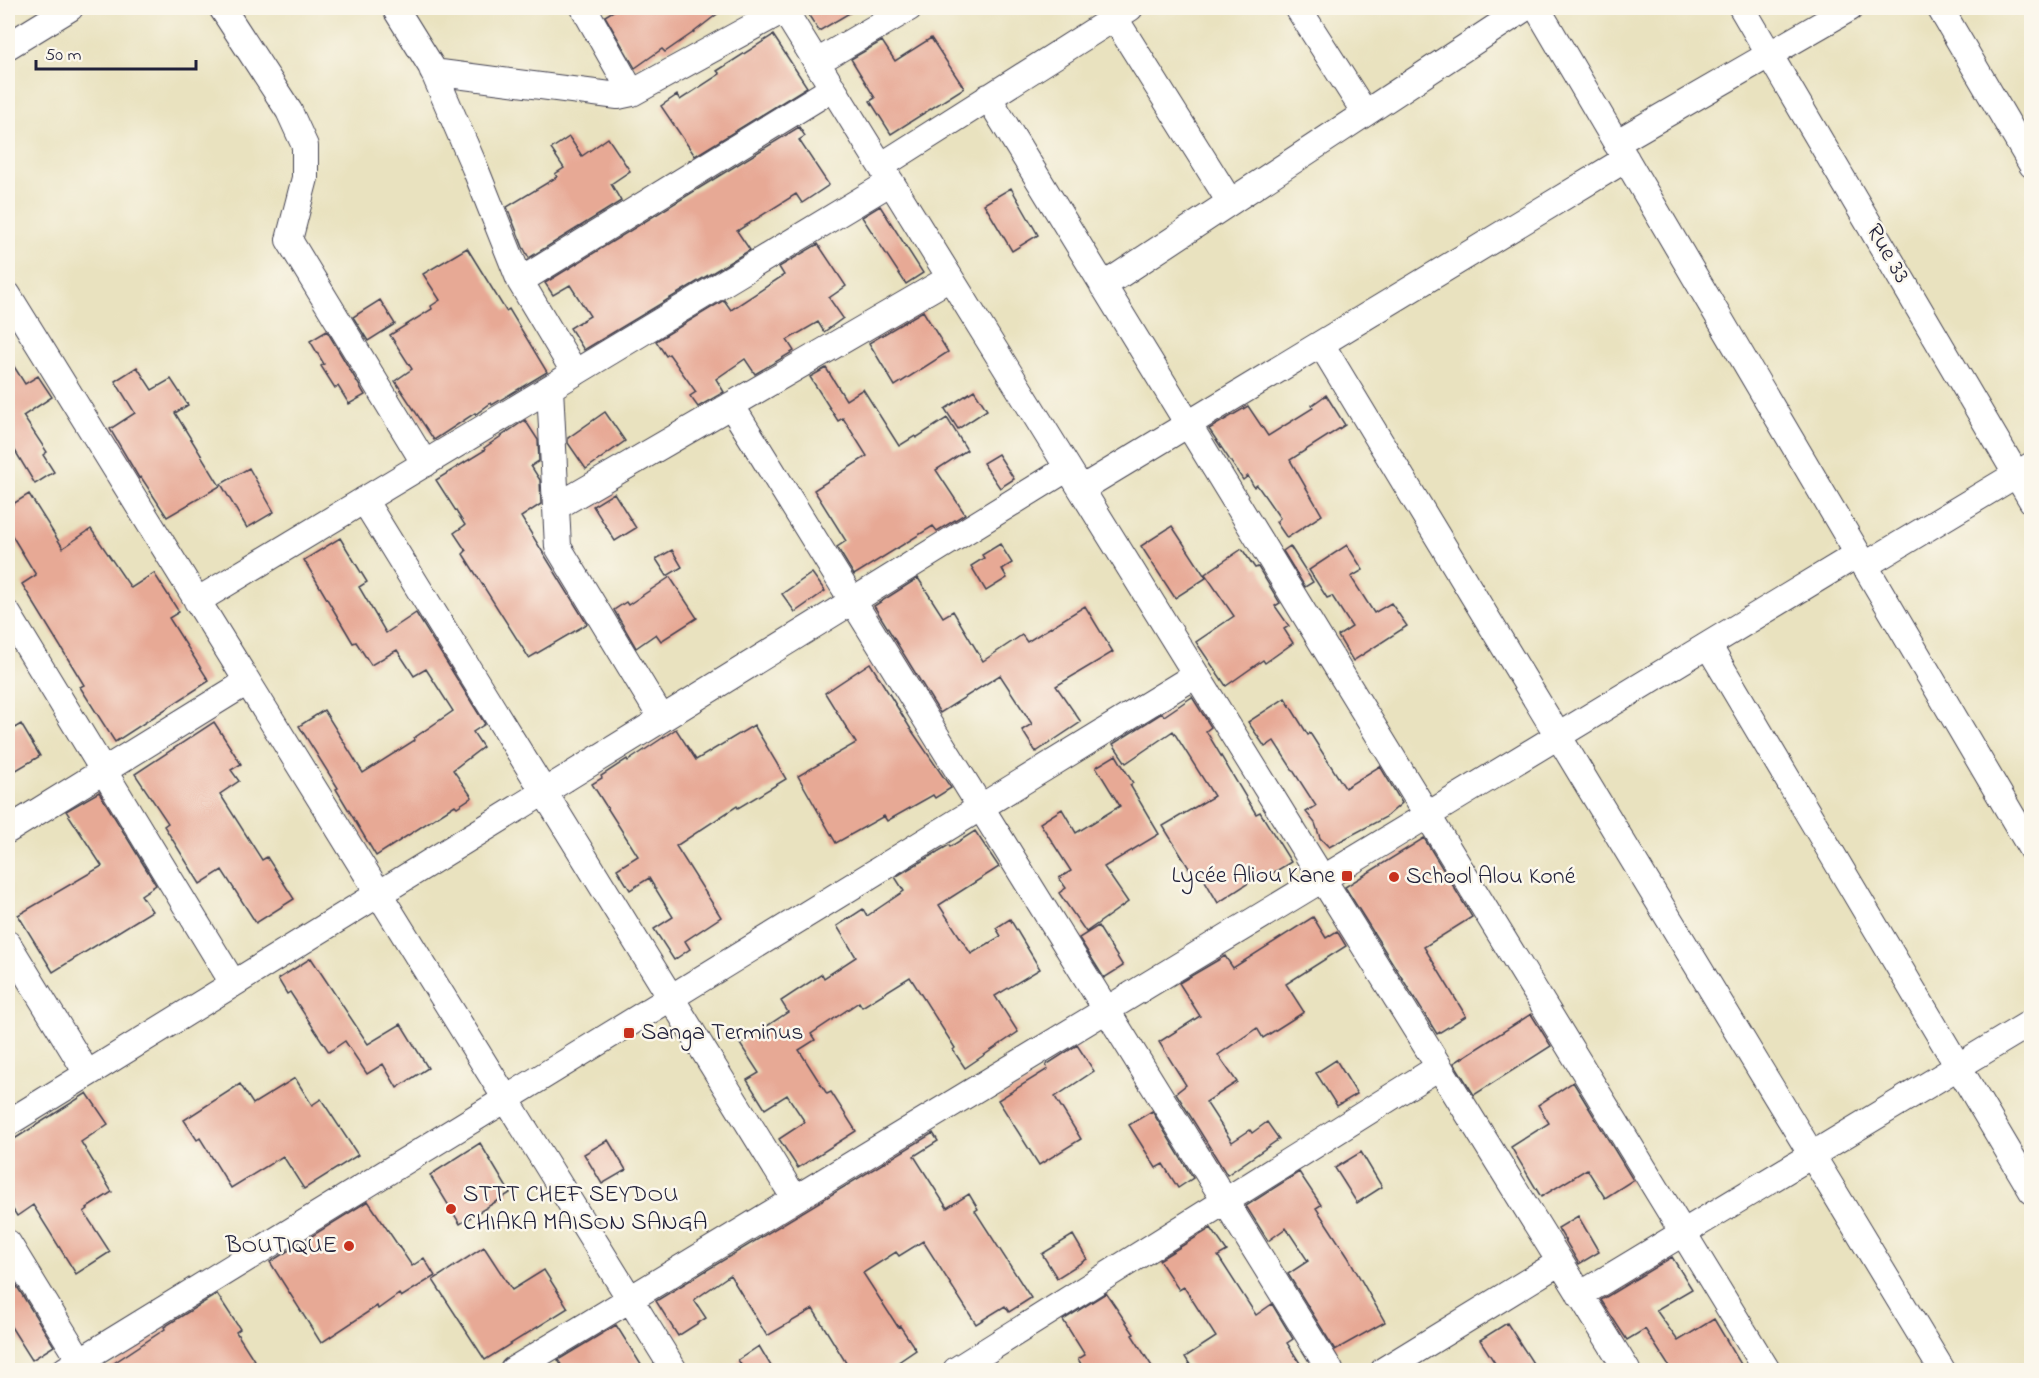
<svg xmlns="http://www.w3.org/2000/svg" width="2039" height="1378" font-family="'Indie Flower',sans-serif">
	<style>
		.building { fill: #e7a995 }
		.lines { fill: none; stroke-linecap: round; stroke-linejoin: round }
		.minor-casing { stroke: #403f4f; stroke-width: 28 }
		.minor { stroke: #fff; stroke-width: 26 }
		.poi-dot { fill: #c8321e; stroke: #fbf7ec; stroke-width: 2 }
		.labels { text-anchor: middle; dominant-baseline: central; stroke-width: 5; stroke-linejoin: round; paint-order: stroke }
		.street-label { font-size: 24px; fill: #22223b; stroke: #fbf7ec }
		.poi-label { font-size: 24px; fill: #22223b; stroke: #fbf7ec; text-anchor: start }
	</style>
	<rect width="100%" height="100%" fill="#fbf7ec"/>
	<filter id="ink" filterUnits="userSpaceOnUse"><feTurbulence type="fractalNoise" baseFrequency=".0167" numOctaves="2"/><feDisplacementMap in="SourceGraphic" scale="12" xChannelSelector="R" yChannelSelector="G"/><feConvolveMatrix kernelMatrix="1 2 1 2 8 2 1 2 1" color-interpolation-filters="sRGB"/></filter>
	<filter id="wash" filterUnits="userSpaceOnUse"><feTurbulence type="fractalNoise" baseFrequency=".008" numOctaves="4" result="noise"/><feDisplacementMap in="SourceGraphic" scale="24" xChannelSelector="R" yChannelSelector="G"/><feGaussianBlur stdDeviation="1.35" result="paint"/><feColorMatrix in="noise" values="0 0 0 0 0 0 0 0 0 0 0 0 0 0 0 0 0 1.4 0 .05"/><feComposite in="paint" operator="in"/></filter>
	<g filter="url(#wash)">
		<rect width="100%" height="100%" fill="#e9e2bf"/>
		<g id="blocks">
			<!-- building -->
			<path class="building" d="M618,8h107l-31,24 -29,20 -3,-3 -27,19 -30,-52z
				M804,8h54l-39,23z
				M773,35l34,52 -112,69 -34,-50 16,-11 3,5 40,-26 -3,-3z
				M931,38l33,50 -73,46 -21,-33 5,-3 -24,-39 31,-18 13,20z
				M799,127l6,9 -6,4 30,45 -27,18 -6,-9 -59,37 13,19 -166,100 -14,-22 20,-12 -20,-31 -17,10 -8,-12z
				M569,137l13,19 26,-18 22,33 -19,13 10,17 -92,57 -6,-11 -16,-40 50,-30 -2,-3 9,-6 -13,-19z
				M1011,188l27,47 -26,16 -28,-47z
				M880,206l43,67 -17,11 -44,-67z
				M818,244l28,42 -17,12 14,20 -19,14 -6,-10 -31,18 7,11 -39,23 -10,-15 -29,20 8,13 -26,15 -8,-11 6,-4 -27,-38 -3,2 -10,-15 68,-41 7,10 53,-35 -5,-8z
				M467,248l39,63 3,-2 38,63 -55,33 -1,-2 -15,11 -1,-1 -41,27 -39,-59 17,-12 -22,-34 42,-26 -1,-3 9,-6 -17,-26z
				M380,300l15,24 -27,17 -15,-24z
				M923,311l25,41 -53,34 -26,-43z
				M327,331l38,64 -16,9 -11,-18 -3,2 -14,-22 3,-2 -14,-23z
				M8,357l17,27 13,-8 14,21 -29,19 24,36 -4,3 11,17 -19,12 -27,-45z
				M137,367l15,23 19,-11 17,26 -13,8 45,73 -53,31 -26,-40 -2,1 -29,-49 25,-16 -20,-32z
				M826,368l20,32 17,-11 36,57 16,-10 1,2 31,-20 20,32 -31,20 29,44 -28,17 -4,-5 -79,49 -17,-28 9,-6 -32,-51 53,-34 -24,-38 -5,3 -28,-44z
				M974,390l13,20 -29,19 -13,-20z
				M1326,395l19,30 -55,35 32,55 -35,23 -11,-16 4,-4 -23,-33 -3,2 -6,-11 -5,4 -34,-51 39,-23 20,30 45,-28 -1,-3z
				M605,412l20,29 -39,28 -18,-26v-5z
				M525,420l13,20 1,21 -8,5 9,14 1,24 -20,13 66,107 -58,34 -66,-104 3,-3 -12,-18 11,-8 -29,-45 49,-30 -1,-2z
				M998,454l16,25 -14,9 -17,-25z
				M249,468l25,44 -27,16 -26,-44z
				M614,493l22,35 -21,13 -22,-35z
				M29,494l34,54 28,-19 40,59 23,-15 25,39 -10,6 40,63 -94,61 -35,-55 4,-2 -62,-101 14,-9 -28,-46v-22z
				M1172,526l34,52 -31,20 -34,-52z
				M340,538l27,44 -8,5 27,46 30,-20 69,111 -12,8 10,15 -30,23 19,27 -15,10 -2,-2 -79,51 -40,-67 2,-1 -39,-62 25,-16 39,63 52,-33 -1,-2 39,-27 -27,-42 -12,7 -17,-26 -26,15 -15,-23 -3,1 -49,-83z
				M1000,544l12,19 -10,6 5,9 -21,13 -15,-25 13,-8 -2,-3z
				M1347,545l16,25 -12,7 23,36 17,-10 16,23 -54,35 -15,-25 14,-9 -20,-31 -5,2 -18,-28z
				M1290,546l23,36 -8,5 -22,-36z
				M1242,549l13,19 3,-1 22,36 -5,3 14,20 -5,3 9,14 -28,20 -2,-3 -37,26 -30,-44 38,-26 -29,-42z
				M672,550l10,17 -15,9 -11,-17z
				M812,573l13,18 -30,21 -13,-18z
				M670,577l27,41 -36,23 -5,-7 -20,14 -22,-38 12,-8 2,3z
				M918,578l25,39 10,-6 30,50 39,-26 5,7 58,-36 28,46 -57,34 25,36 -45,30 -14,-22 10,-6 -32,-49 -60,38 -66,-107z
				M870,663l42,68 39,57 -16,10 -2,-3 -46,26 -3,-5 -48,27 -38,-67 58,-33 -31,-50z
				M1192,697l19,30 -5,4 50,83 4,-2 31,50 -30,18 -2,-4 -41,27 -17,-29 -6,4 -32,-52 51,-30 -41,-65 -47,32 -13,-19 49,-31 2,3z
				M1285,698l23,37 2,-2 35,55 35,-22 22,37 -16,14 -57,30 -9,-9 -5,-15 -9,-11 10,-6 -42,-65 -9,6 -17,-25z
				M214,722l27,42 -10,6 8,11 -19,13 42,66 5,-3 27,42 -38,24 -34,-53 -22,14 -36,-58 4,-3 -33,-49z
				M21,724l19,32 -27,16 -5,-9v-31z
				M754,725l32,54 -48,29 -1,-2 -61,40 45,71 -36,24 5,8 -16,11 -20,-31 19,-12 -24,-39 -19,12 -13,-21 21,-13 -46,-72 10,-6 -1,-2 26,-17 1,2 48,-32 20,31z
				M1116,755l17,28 -3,2 29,49 -55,33 24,35 -42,30 -27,-39 7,-5 -7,-10 12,-7 -31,-48 22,-14 14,24 44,-27 -24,-39z
				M99,792l57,93 -15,10 11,16 -99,61 -35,-57 84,-49 -36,-55z
				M975,831l24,36 -60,38 32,49 30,-18 -5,-8 14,-9 30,50 -45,27 23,36 -53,36 -12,-18 2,-2 -45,-71 -48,30 -3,-5 -48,32 4,6 -16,10 28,44 4,-2 25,39 -58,37 -19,-29 26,-17 -18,-27 -22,14 -18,-29 12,-7 -19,-29 48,-32 -7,-11 41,-27 2,4 32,-21 -19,-31 26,-17 4,7 37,-25 -9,-14 54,-32 1,2z
				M1424,838l48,79 -48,30 42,69 -29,18 -92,-147z
				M1313,917l13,21 11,-7 9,15 -60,38 18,28 -41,26 -6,-10 -39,27 19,27 -31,20 26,40 18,-12 2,3 15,-11 12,17 -52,36 -51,-82 10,-8 -27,-43 41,-26 -21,-33 46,-27 8,12z
				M1098,926l25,40 -19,12 -25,-40z
				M311,958l57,86 33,-20 27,44 -31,20 -14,-24 -16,10 -22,-33 -16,11 -39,-60 -3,2 -9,-15z
				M1531,1014l20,32 -77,49 -20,-32z
				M1077,1045l17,26 -39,26 26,42 -42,26 -41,-65 50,-31 -2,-4z
				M1336,1060l21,34 -20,12 -21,-33z
				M295,1078l17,27 9,-6 37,56 -54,34 -21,-33 -52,32 -31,-50 -3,2 -13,-20 56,-36 13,20z
				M1573,1082l60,98 -28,18 -18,-29 -46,28 -30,-50 38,-24 -11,-18z
				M87,1093l21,31 -27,18 31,50 -25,16 1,1 -4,3 26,40 -34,22 -43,-69 -16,11 -9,-14v-59z
				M1152,1111l41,67 -15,10 -15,-24 -7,4 -27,-43z
				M933,1133l5,8 -24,15 33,52 22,-14 9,15 -3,2 56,87 -22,14 -4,-6 -29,18 -53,-83 -24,15 -3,-4 -33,21 35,54 2,-1 16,24 -31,21h-34l-38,-62 -46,27 -37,-61 -36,25 12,18 -28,18 -22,-35z
				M608,1140l18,30 -24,14 -18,-30z
				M480,1143l30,50 -50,31 -30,-49z
				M1361,1152l21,35 -25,16 -22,-35z
				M1299,1172l22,33 -5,3 32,49 37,65 -50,28 -47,-76 20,-13 -22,-33 -18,13 -22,-35z
				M368,1201l44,65 12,-8 11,18 -34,21 -2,-3 -21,15 -1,-3 -56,37 -51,-81z
				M1578,1216l21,36 -20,12 -21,-36z
				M1211,1228l16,23 -9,5 38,59 16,-11 21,35 -6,4 18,28h-111l-9,-14 31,-20 -32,-50 -5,3 -20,-30z
				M1073,1235l14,24 -30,19 -15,-24z
				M484,1247l28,43 32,-20 24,38 -83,52 -52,-80z
				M1672,1257l20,32 -36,21 22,31 36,-22 31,52h-73l-27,-42 -18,11 -26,-40z
				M8,1272l46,74 -22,14 -24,-38z
				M1106,1293l28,41 -2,1 23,36h-70l-7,-12 7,-4 -22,-35z
				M217,1294l23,35 -4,3 25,39h-159l63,-42 -1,-2z
				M1507,1323l31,48h-38l-20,-31z
				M616,1325l29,46h-80l-7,-11z
				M759,1346l15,25h-29l-7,-11z"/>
		</g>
	</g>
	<g filter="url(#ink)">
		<use href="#blocks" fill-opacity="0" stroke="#403f4f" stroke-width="1.5"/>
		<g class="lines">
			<!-- minor casing -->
			<g class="minor-casing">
				<path id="minor" d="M222,8l67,103 16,35v32l-16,62 136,224
					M395,8l36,58 44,102 45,113 55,92
					M584,8l48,85 153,-84
					M783,8l844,1362
					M1298,8l67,105
					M1537,8l495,842
					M1742,8l290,493
					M1940,8l92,157
					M1114,17l116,185
					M8,46l62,-38
					M817,62l92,-54
					M433,72l185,24 14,-3
					M988,97l779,1273
					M1616,143l234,-135
					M881,166l249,-158
					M520,281l313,-193
					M1103,286l422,-278
					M8,295l666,1075
					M1321,344l621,1026
					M550,388l8,159 104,172
					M731,405l599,965
					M1081,489l545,-330
					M364,500l431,699
					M556,507l394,-229
					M1864,566l168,-101
					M197,601l694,-419
					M8,614l225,369
					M1708,645l324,546
					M8,830l239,-148
					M8,944l79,129
					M8,1123l1060,-655
					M8,1243l78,127
					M1580,1295l452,-273
					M65,1370l1131,-695
					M513,1370l1345,-816
					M956,1370l483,-303
					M1384,1370l176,-108"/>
			</g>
			<!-- minor -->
			<use href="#minor" class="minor"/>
		</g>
	</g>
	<!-- markers -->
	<g class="poi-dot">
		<rect x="1341" y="870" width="12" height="12" rx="3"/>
		<circle cx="1394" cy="877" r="6"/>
		<rect x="623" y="1027" width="12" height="12" rx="3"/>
		<circle cx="451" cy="1209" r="6"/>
		<circle cx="349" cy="1246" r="6"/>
	</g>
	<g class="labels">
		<!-- street labels -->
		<g class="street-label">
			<text transform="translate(1887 254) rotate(60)">Rue 33</text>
		</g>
		<!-- poi labels -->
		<g class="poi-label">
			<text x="1335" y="876" text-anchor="end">Lycée Aliou Kane</text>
			<text x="1406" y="877">School Alou Koné</text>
			<text x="641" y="1033">Sanga Terminus</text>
			<text x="463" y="1195">STTT CHEF SEYDOU<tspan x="463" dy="28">CHIAKA MAISON SANGA</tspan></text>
			<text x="337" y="1246" text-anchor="end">BOUTIQUE</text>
		</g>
	</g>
	<!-- margin -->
	<rect width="2039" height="1378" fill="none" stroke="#fbf7ec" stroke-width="30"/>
	<!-- scale -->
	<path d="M36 60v9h160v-9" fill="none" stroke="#22223b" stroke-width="3"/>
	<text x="45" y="60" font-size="18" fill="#22223b" stroke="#fbf7ec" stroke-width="4.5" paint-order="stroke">50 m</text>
</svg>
